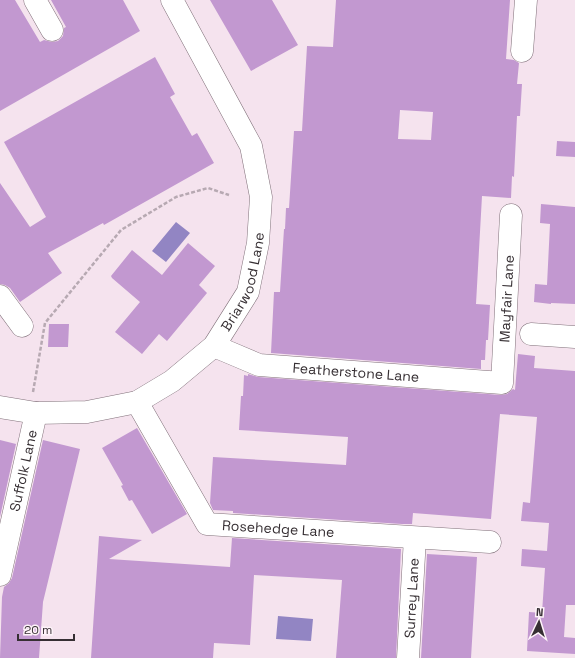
<svg xmlns="http://www.w3.org/2000/svg" width="575" height="658" font-family="'Space Grotesk',sans-serif">
	<style>
		.water { fill: #9285c3 }
		.building { fill: #c298d0; fill-rule: evenodd }
		.lines { fill: none; stroke-linecap: round; stroke-linejoin: round }
		.minor-casing { stroke: #81717a; stroke-width: 23 }
		.path { stroke: #b7a9b2; stroke-width: 2.5; stroke-dasharray: 4 2; stroke-linecap: butt }
		.minor { stroke: #fff; stroke-width: 22 }
		.labels { text-anchor: middle; dominant-baseline: central; stroke-width: 4; stroke-linejoin: round; paint-order: stroke }
		.street-label { font-size: 14px; fill: #362f33; stroke: #fef3f9 }
	</style>
	<rect width="100%" height="100%" fill="#f5e3ee"/>
	<!-- water -->
	<path class="water" d="M176,222l14,11 -24,29 -14,-11z
		M278,616l35,3 -2,22 -35,-2z"/>
	<!-- building -->
	<path class="building" d="M0,0h15l25,42 4,-2 8,2 6,-1 5,-5 1,-8 2,-1 -15,-27h72l17,31 -140,80z
		M210,0h62l26,45 -47,26z
		M336,0h174l-4,59 8,1 5,3 -2,21h5l-2,32h-3l-3,61 -2,-1 -1,22 -29,-2 -6,108 14,1 -2,35h-2l-1,20h-4v9l-210,-16 3,-61h6l4,-63h1l1,-21h3l5,-77h8l5,-85 26,1zM400,110l33,2 -2,28 -33,-1z
		M155,57l20,37 -5,3 22,39 5,-3 17,30 -110,62 -1,-2 -55,30 14,20 -42,29 -10,-14 -5,-3 -5,-1v-101l30,44 16,-10 -42,-75z
		M557,141l18,1v15l-19,-1z
		M541,204l34,3v97l-24,-1v1l-17,-2 1,-18 12,1 3,-61 -10,-1z
		M188,243l27,23 -16,19 8,8 -40,48 -8,-7 -17,20 -27,-22 25,-30 -28,-24 -1,-2 21,-26 30,25z
		M49,324h20l-1,23h-20z
		M518,354l17,2 -1,12 41,3v234h-9l-2,32 11,1v16l-48,-3 2,-39 13,1 3,-45 -24,-2 1,-17 25,2 2,-28 -28,-2 2,-19 7,1 7,-86 -37,-3 -9,105 -78,-6 -1,11h-10l-169,-11v-2l-20,-1 -3,-7 3,-46 133,8 2,-28 -109,-7 2,-34h2l1,-21 4,1v-2l10,3 243,18 6,-1 6,-5 2,1z
		M137,428l50,86 -35,20 -20,-34 -3,1 -8,-15 2,-1 -21,-37z
		M0,440l16,4 -16,73z
		M43,440l37,9 -37,153 -4,56h-39l2,-61 2,-10 5,-4 3,-5z
		M99,536l43,4 -33,19 121,8 2,-29 169,11 -5,109h-60l6,-78 -88,-5 -4,70 -36,-2 -1,15h-122z
		M427,554l50,3 -6,101h-50z"/>
	<g class="lines">
		<!-- minor casing -->
		<g class="minor-casing">
			<g id="minor">
				<path d="M35,0l17,30"/>
				<path d="M522,51l4,-51"/>
				<path d="M0,296l22,30"/>
				<path d="M531,334l44,3"/>
				<path id="s1" d="M214,346l45,19 243,18 9,-168"/>
				<path id="s2" d="M137,402l70,122 283,18"/>
				<path id="s3" d="M0,407l36,6 51,-1 50,-10 35,-21 42,-35 34,-54 10,-49 3,-46 -10,-51 -79,-146"/>
				<path id="s4" d="M0,575l36,-162"/>
				<path id="s5" d="M408,658l7,-120"/>
			</g>
		</g>
		<!-- path -->
		<path class="path" d="M33,392l12,-69 76,-93 55,-33 32,-9 21,7"/>
		<!-- minor -->
		<use href="#minor" class="minor"/>
	</g>
	<g class="labels">
		<!-- street labels -->
		<g class="street-label">
			<text stroke="none"><textPath href="#s3" startOffset="306">Briarwood Lane</textPath></text>
			<text stroke="none"><textPath href="#s1" startOffset="377">Mayfair Lane</textPath></text>
			<text stroke="none"><textPath href="#s1" startOffset="146">Featherstone Lane</textPath></text>
			<text stroke="none"><textPath href="#s4" startOffset="107">Suffolk Lane</textPath></text>
			<text stroke="none"><textPath href="#s2" startOffset="212">Rosehedge Lane</textPath></text>
			<text stroke="none"><textPath href="#s5" startOffset="60">Surrey Lane</textPath></text>
		</g>
	</g>
	<!-- north arrow -->
	<g transform="translate(539 622) rotate(4)" stroke="#fef3f9" stroke-width="3" paint-order="stroke">
	<path d="M0-3L7 15L0 10L-7 15Z" fill="#362f33"/>
	<text y="-6" font-size="11" font-weight="bold" text-anchor="middle" fill="#362f33">N</text>
	</g>
	<!-- scale -->
	<path d="M18 634v6h56v-6" fill="none" stroke="#362f33" stroke-width="2"/>
	<text x="24" y="634" font-size="12" fill="#362f33" stroke="#fef3f9" stroke-width="3" paint-order="stroke">20 m</text>
</svg>
